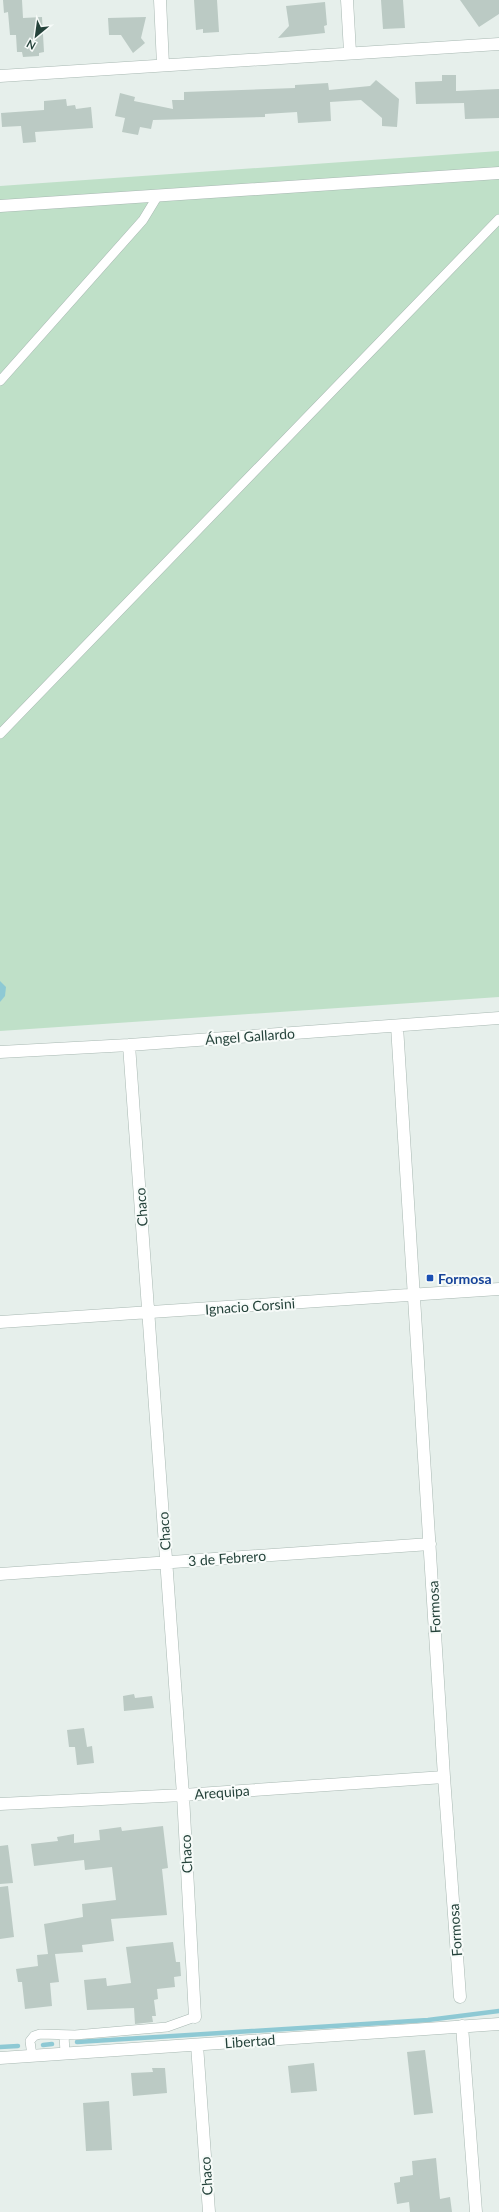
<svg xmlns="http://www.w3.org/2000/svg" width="499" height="2212" font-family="Lato,sans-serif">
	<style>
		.green { fill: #bfe0c8 }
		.water { fill: #8ec9d4 }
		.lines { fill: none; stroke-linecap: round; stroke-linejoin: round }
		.stream { stroke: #8ec9d4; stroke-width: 4.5 }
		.building { fill: #bbcac4 }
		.lane-casing { stroke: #a8b8b2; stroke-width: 10 }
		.street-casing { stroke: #a8b8b2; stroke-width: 13 }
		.lane { stroke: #fff; stroke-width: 9 }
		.street { stroke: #fff; stroke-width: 12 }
		.transit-dot { fill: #1a4fb4; stroke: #f7fbf9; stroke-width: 1.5 }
		.labels { text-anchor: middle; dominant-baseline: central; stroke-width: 4; stroke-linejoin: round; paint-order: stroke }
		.street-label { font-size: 14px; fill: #24423a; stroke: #f7fbf9 }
		.transit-label { font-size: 14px; font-weight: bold; fill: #164399; stroke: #f7fbf9; text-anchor: start }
	</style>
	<rect width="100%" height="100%" fill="#e6efeb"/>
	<!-- green -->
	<path class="green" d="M499,151v846l-499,34v-845z"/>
	<!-- water -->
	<path class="water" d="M0,981l6,6 -1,9 -5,6z"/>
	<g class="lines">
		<!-- stream -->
		<path class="stream" d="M77,2042l351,-22 71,-9
			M43,2045l9,-1
			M0,2047l18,-1"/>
	</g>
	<!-- building -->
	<path class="building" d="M3,0h19l1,18 19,-1 2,35 -5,1v3l-16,1 -1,-5h-5l-1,-17h-6l-2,-23 -4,1z
		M194,0h23l2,32 -16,1v-4l-7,1z
		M381,0h22l2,28 -22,1z
		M460,0h39v14l-20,13z
		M325,2l2,23 -3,1 1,7 -47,5 11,-12 -3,-20z
		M146,17l-5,21 4,5 -12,10 -12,-18h-12l-1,-17z
		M442,75h14v16l43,-2v29l-34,1 -1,-16 -48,1 -1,-22 27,-1z
		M376,80l23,19 -2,28 -15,-1v-8l-21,-18 -31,2 1,19 -33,2 -1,-11 -32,2v3l-112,3 -2,9 -11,-2 -2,8 -16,-3 3,-14 -10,-2 5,-23 15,4 -1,4 39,8 -1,-9h12v-8l111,-4v-3l33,-2 1,7 41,-4z
		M66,99l1,7 8,-1 1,4 15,-2 2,21 -58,4 1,10 -13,1 -2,-17 -19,1 -1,-14 43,-3v-9z
		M134,1694l1,4 17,-2 2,12 -30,3 -1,-15z
		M84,1728l3,19 5,-1 2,17 -17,2 -2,-18h-6l-2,-17z
		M163,1826l5,42 -6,1 5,46 -56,4 3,22 -32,4 1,7 -28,2 4,28 -9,1 2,23 -27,3 -3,-27h-4l-2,-13 22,-3 -1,-11 11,-1 -4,-30 39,-7 -1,-13 34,-4 -4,-33 -27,3 -1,-10 -50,6 -3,-22 27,-3 -1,-4 17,-3v9l26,-3 -1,-10 22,-3 1,4z
		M8,1845l5,38 -13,1v-38z
		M8,1886l6,51 -14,2v-52z
		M173,1942l3,20h4l1,14 -7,1 1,10 -18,2 1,10 -4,1 2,16h-4l1,6 -18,2 -1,-16 -47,2 -3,-30 22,-2 1,8 24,-3 -5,-36z
		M425,2050l8,63 -19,2 -7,-63z
		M314,2063l3,28 -26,2 -3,-27z
		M152,2068h13l2,25 -34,3 -2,-23 22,-1z
		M109,2101l3,49 -26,1 -3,-48z
		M436,2158l4,41 10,-2 2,15h-42l-1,-10 -12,2 -3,-21 6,-1v-5l13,-2 -1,-14z"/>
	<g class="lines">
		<!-- lane casing -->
		<g class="lane-casing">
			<path id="lane" d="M0,381l143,-161 14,-23
				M0,734l499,-515
				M64,2035l1,18
				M32,2056l-2,-15 4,-5 6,-2 35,1 92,-8 28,-10"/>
		</g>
		<!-- street casing -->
		<g class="street-casing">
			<path id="street" d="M160,0l3,65
				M347,0l3,52
				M0,76l499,-32
				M0,206l499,-33
				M397,1026l47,751 16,220
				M129,1045l54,750 12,222
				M0,1052l129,-7 370,-27
				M0,1322l499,-33
				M0,1574l430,-30
				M0,1804l183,-9 261,-18
				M462,2026l14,186
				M197,2045l12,167
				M0,2058l499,-34"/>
		</g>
		<!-- lane -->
		<use href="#lane" class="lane"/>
		<!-- street -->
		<use href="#street" class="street"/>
	</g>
	<!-- markers -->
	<rect class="transit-dot" x="426" y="1274" width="8" height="8" rx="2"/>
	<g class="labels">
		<!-- street labels -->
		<g class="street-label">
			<text transform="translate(250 1036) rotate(-4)">Ángel Gallardo</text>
			<text transform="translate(141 1207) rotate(-94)">Chaco</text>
			<text transform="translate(250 1306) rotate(-4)">Ignacio Corsini</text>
			<text transform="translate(164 1531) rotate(-94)">Chaco</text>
			<text transform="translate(227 1558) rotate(-4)">3 de Febrero</text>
			<text transform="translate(434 1607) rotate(-93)">Formosa</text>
			<text transform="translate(222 1792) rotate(-4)">Arequipa</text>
			<text transform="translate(186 1854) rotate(-93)">Chaco</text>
			<text transform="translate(455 1930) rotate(-94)">Formosa</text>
			<text transform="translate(250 2041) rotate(-4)">Libertad</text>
			<text transform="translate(206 2176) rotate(-94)">Chaco</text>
		</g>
		<!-- transit labels -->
		<g class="transit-label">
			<text x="438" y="1278">Formosa</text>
		</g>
	</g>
	<!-- north arrow -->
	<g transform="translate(36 36) rotate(209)" stroke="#f7fbf9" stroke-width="3" paint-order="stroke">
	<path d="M0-3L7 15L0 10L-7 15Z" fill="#24423a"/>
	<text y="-6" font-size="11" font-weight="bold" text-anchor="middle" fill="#24423a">N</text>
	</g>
</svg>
